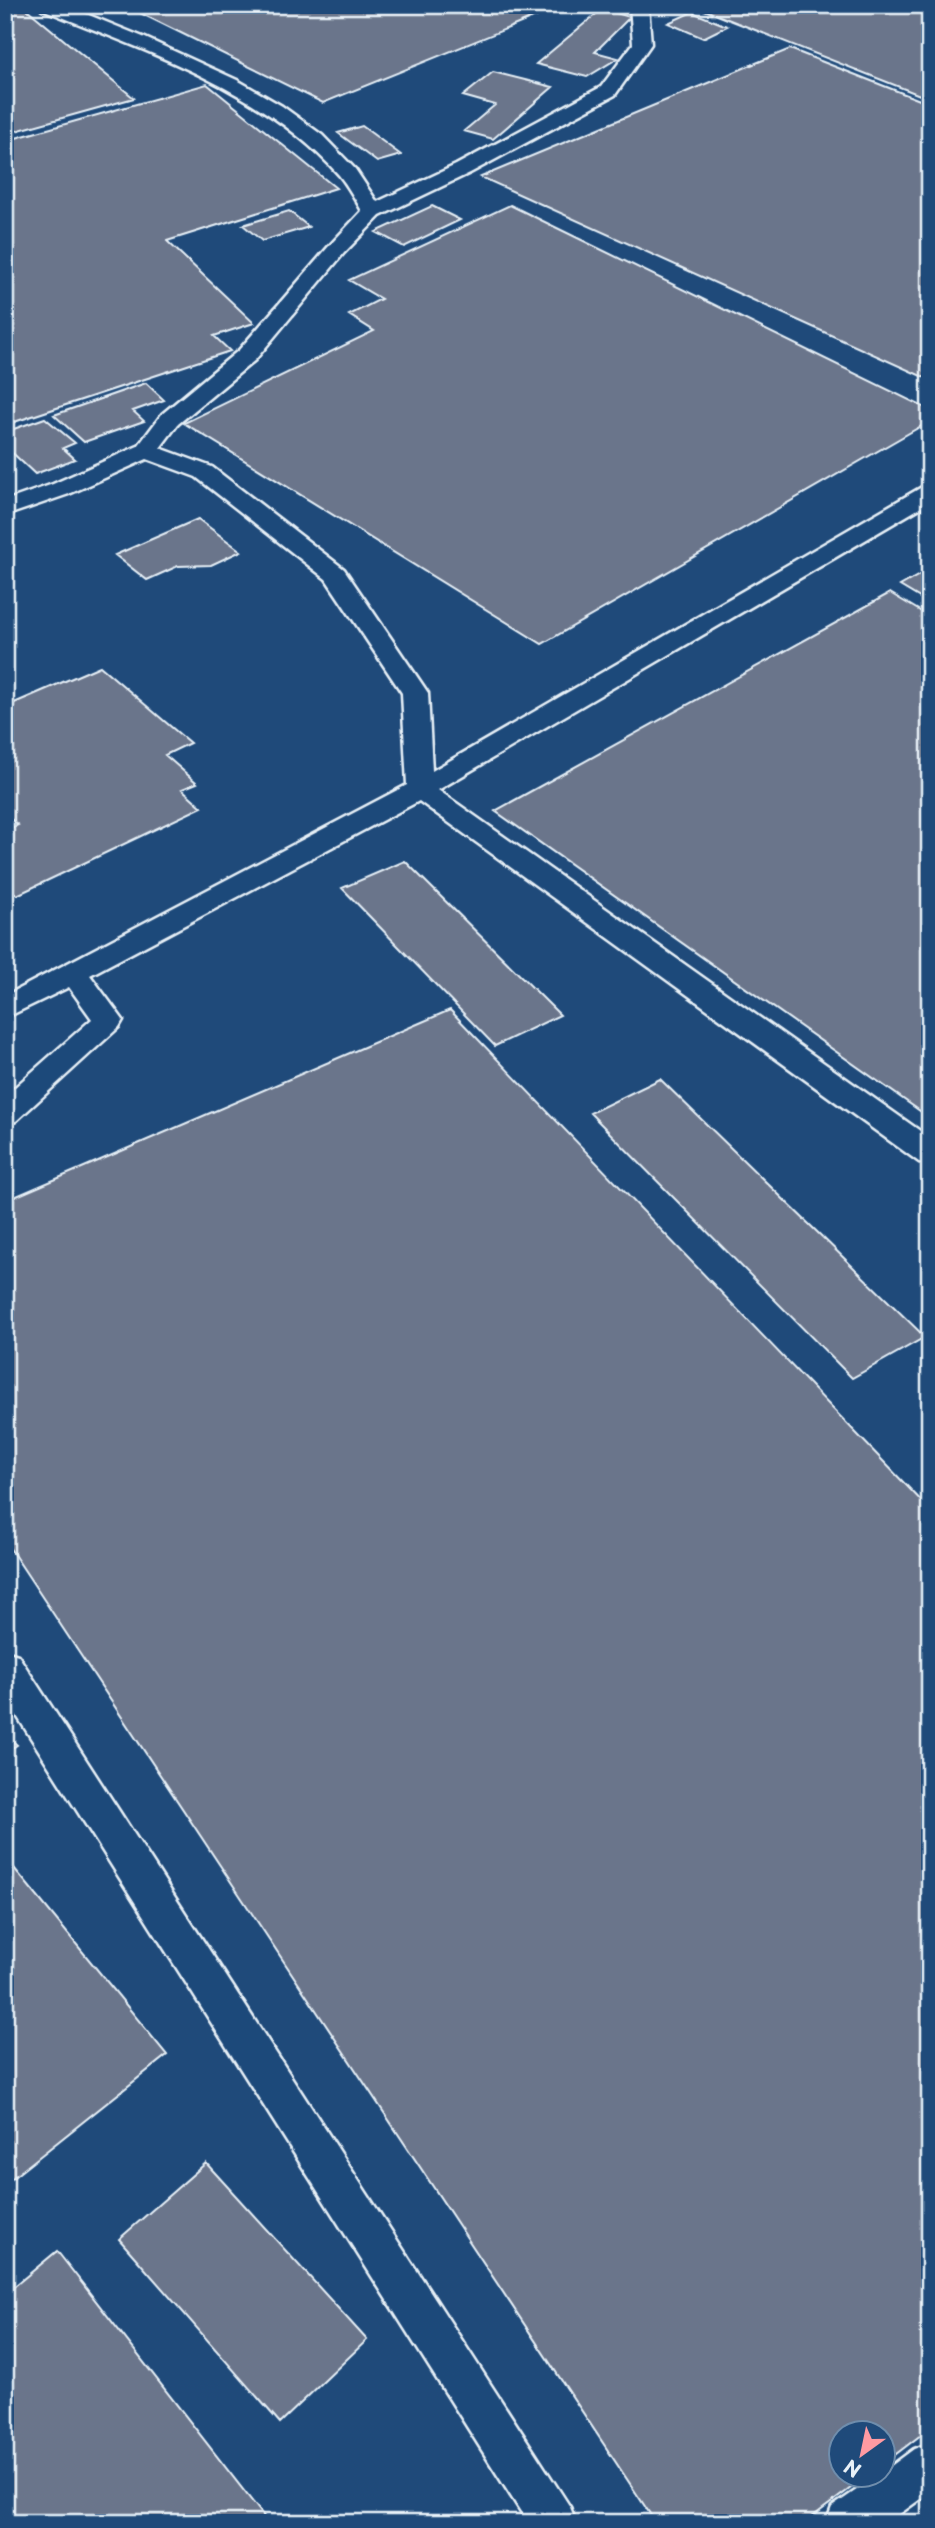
<svg xmlns="http://www.w3.org/2000/svg" width="935" height="2528" font-family="'Playpen Sans',sans-serif">
	<style>
		.building { fill: #6b758b; stroke: #e8f1f8; stroke-width: 2 }
		.lines { fill: none; stroke-linecap: round; stroke-linejoin: round }
		.lane-casing { stroke: #e8f1f8; stroke-width: 5 }
		.lane { fill: #1f4a7a; fill-rule: evenodd }
	</style>
	<rect width="100%" height="100%" fill="#1f4a7a"/>
	<filter id="ink" filterUnits="userSpaceOnUse"><feTurbulence type="fractalNoise" baseFrequency=".0143" numOctaves="2"/><feDisplacementMap in="SourceGraphic" scale="14" xChannelSelector="R" yChannelSelector="G"/><feConvolveMatrix kernelMatrix="1 2 1 2 8 2 1 2 1" color-interpolation-filters="sRGB"/></filter>
	<g filter="url(#ink)">
		<!-- building -->
		<path class="building" d="M22,5l112,93 -129,36v-124z
			M124,5h441l-242,98z
			M692,5h238v94z
			M602,9l28,8 -35,35 23,6 -31,19 -51,-13z
			M692,12l35,14 -24,12 -35,-15z
			M790,49l140,55v276l-449,-203z
			M493,72l60,15 -60,52 -29,-8 31,-26 -32,-9z
			M207,84l129,104 -169,53 87,82 -40,13 16,15 -225,74v-284z
			M362,126l39,29 -24,7 -39,-29z
			M510,205l420,205v11l-388,223 -358,-221 190,-92 -25,-16 32,-16 -32,-19z
			M432,206l28,14 -56,27 -28,-15z
			M289,211l20,16 -47,14 -19,-16z
			M146,383l18,17 -31,11 11,10 -60,21 -30,-27z
			M45,418l30,25 -12,5 12,11 -40,15 -30,-28v-14z
			M198,519l43,32 -30,14 -33,1 -31,14 -32,-25z
			M930,569v35l-30,-18z
			M890,593l40,24v501l-435,-307z
			M100,666l90,77 -25,12 32,28 -15,6 20,18 -185,88 -12,-11v-53l13,-6 -13,-11v-107z
			M405,861l155,154 -65,31 -153,-158z
			M450,1010l480,500v918l-47,36v-30h-42v42h26l-63,47h-148l-651,-982v-340z
			M660,1079l265,258 -73,41 -262,-265z
			M5,1734l12,11 -12,8z
			M5,1857l162,198 -162,129z
			M206,2163l161,177 -87,83 -161,-184z
			M57,2251l212,272h-264v-229z"/>
		<g class="lines">
			<!-- lane casing -->
			<g class="lane-casing">
				<path id="lane" d="M39,5h25l79,32 94,43 45,26 40,29 33,34 22,33 79,-37 145,-78 32,-43 -3,-39h18l3,39 -36,51 -145,78 -90,43 -36,37 -89,107 -77,64 -18,24 52,19 132,102 84,124 4,78 490,-284 8,-2v17l-492,288 492,348v27l-11,-3 -500,-361 -329,174 33,45 -4,7 -103,94 -11,3v-28l87,-77 -23,-32 -64,31v-22l402,-211 -5,-92 -76,-114 -130,-102 -49,-18 -78,35 -64,22v-15l48,-17 85,-38 24,-32 77,-64 91,-105 32,-34c-7,-12 -14,-25 -23,-36 -76,-86 -194,-124 -297,-166z
					M5,1651l13,4 552,852 6,16h-48l-523,-826z
					M930,2443v49l-43,31h-61l6,-16 45,-31h6v-4l31,-23z"/>
			</g>
			<!-- lane -->
			<use href="#lane" class="lane"/>
		</g>
	</g>
	<!-- margin -->
	<rect width="935" height="2528" fill="none" stroke="#1f4a7a" stroke-width="28"/>
	<rect x="14" y="14" width="907" height="2500" fill="none" stroke="#e8f1f8" stroke-width="2.5" filter="url(#ink)"/>
	<!-- north arrow -->
	<g transform="translate(862 2454) rotate(213)"><circle r="33" fill="#1f4a7a" stroke="#6f8dac" stroke-width="2"/>
	<path d="M0-5L12 26L0 18L-12 26Z" fill="#ff9aa2"/>
	<text y="-10" font-size="19" font-weight="bold" text-anchor="middle" fill="#e8f1f8">N</text>
	</g>
</svg>
